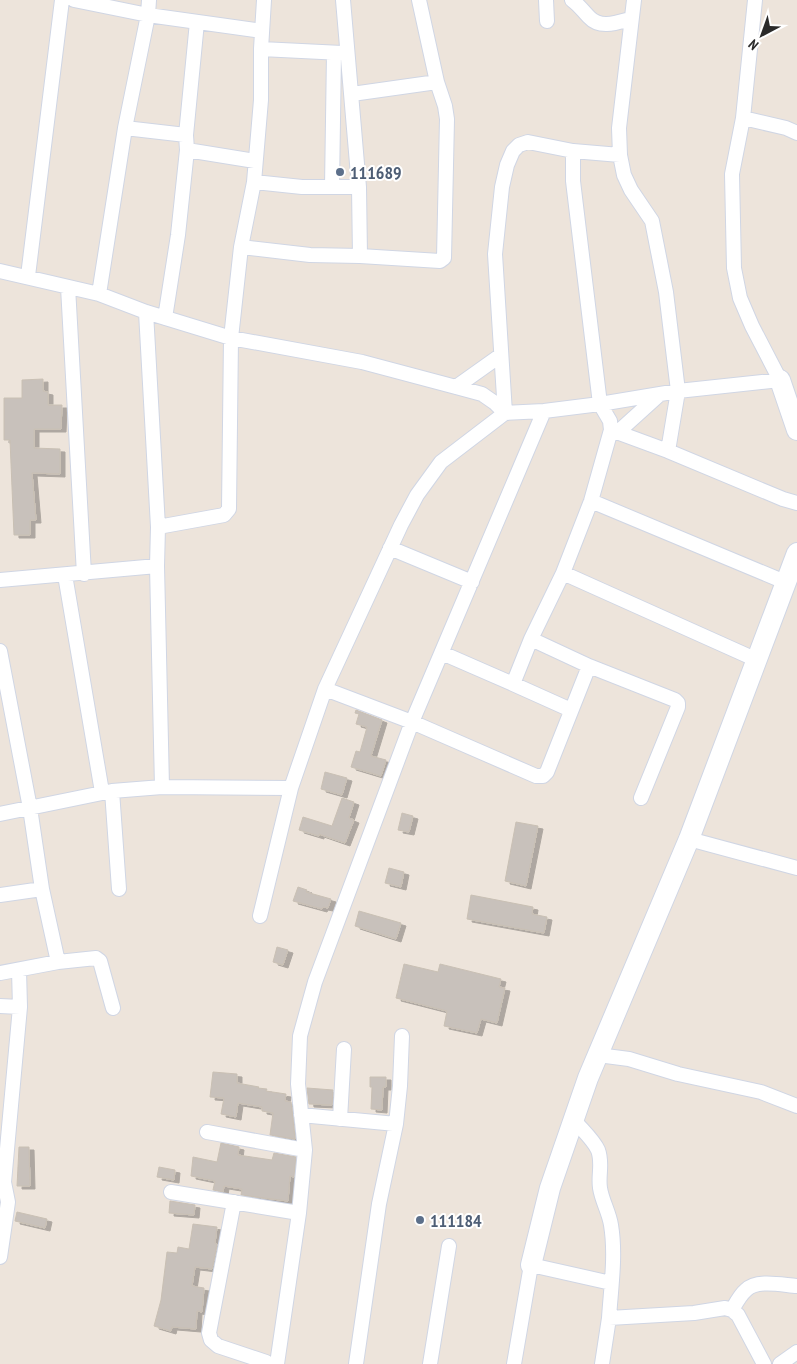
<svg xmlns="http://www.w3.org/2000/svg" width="797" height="1364" font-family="'PT Sans Narrow',sans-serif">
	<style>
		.building { fill: #c8c1bb; stroke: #c9c0b4; filter: url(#shadow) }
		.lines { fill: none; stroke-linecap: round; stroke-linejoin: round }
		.street-casing { stroke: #d0d6e4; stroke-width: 16 }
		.secondary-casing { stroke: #d0d6e4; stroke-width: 22 }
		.street { stroke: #fff; stroke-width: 14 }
		.secondary { stroke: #fff; stroke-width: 20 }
		.service-dot { fill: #5c6f8a; stroke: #fff; stroke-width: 2 }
		.labels { text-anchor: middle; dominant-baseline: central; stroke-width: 4; stroke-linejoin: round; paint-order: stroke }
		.service-label { font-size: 18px; font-weight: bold; fill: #4e5e75; stroke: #fff; text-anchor: start }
	</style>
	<defs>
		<filter id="shadow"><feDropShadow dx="5" dy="3" stdDeviation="0" flood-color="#0004"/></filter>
	</defs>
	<rect width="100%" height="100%" fill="#ede4db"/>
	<!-- building -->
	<path class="building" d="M43,379v12l5,1v13h14l-1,24h-27v19l26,1v25l-28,-1 4,47h-6v15h-16l-4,-95h-6v-42h18v-18z
		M356,710l26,10 -11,36 15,4 -5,16 -30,-9 5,-16 4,1 7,-25 -11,-3 3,-10 -4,-1z
		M325,772l22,6 -5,17 -21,-6z
		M342,798l12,4 -5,16 5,2 -9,23 -26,-9v2l-20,-6 4,-13 29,9z
		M402,813l11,3 -4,16 -11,-2z
		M516,822l22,4 -12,60 -21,-5z
		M389,868l15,4 -3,15 -16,-4z
		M298,887l9,3 -1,2 25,7 -3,9 -5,-1 -1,2 -29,-8z
		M471,895l62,12 -1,7 15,3 -3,16 -77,-14z
		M359,911l42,12 -5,16 -41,-13z
		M277,947l11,3 -5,15 -10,-3z
		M404,964l34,8 2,-8 61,15 -2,8 6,1 -8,35 -16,-4 -4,14 -33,-7 3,-15 -51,-13z
		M213,1072l24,2v9l22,4 -1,1 9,1 -1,2 20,3 -1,7 6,1 4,37 -25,-4 3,-22 -11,-2v-4l-24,-4 -2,14 -15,-3 3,-16 -14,-1z
		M370,1077h16v10h-3l-1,23 -11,-1 1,-22h-2z
		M307,1088l26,2 -1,15 -23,-1z
		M221,1143l18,4 -1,8 34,5 2,-7 22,4 -2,20 -4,-1 -2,25 -47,-6 1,-6 -18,-3 -1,6 -10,-2 2,-9 -24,-5 2,-19 24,5z
		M19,1147h10l1,39h-13z
		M159,1167l16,3 -1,10 -17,-3z
		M170,1201l25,4 -1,10 -25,-2z
		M17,1212l30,7 -2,9 -30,-7z
		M193,1224l24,3 -2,16 2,1 -5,25 -17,-2 -3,19 12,2 -2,24 -5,-1 -1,18 -24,-2 -1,4 -17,-5 7,-26 6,-48 10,1 1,-6 11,2z"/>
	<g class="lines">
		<!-- street casing -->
		<g class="street-casing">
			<path id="street" d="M74,0l74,15 114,16
				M343,0l16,187 1,69
				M546,0l1,21
				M572,0c7,5 11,11 17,17 11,12 27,6 41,2
				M634,0l-15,128 1,27 4,20 7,15 21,31 14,71 12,99 -10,60
				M261,49l81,4
				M352,94l85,-12
				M743,118l43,10 11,5
				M125,128l61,7
				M187,150l68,11
				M573,151v30l27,223 10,17 1,9 -20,71 -28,72 -32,66 58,27 86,34 3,3v4l-37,91
				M254,182l48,5h57
				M332,187l2,-134
				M241,247l69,8 50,1 80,5 4,-3 3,-139 -2,-13 -8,-24 -18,-82
				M0,271l99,23 47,18 85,26 131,24 94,25 26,7 13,9 10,10
				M28,276l34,-276
				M68,287l16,287
				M99,294l26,-166 23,-113 1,-15
				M165,318l13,-83 9,-85 -1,-15 11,-113
				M456,387l45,-32
				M505,413l-10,-159 7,-67 5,-22 6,-14 6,-6 9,-3 45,9 47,4
				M611,430l57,21 115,48 14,4
				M618,432l42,-38
				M591,501l194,81
				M158,527l66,-12 5,-6 2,-171 10,-91 13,-65 7,-82v-51l3,-49
				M390,548l82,34
				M563,573l194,87
				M65,575l37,217
				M0,580l157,-14
				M0,651l30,157 12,81 16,73
				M442,653l71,31 18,-45
				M513,684l58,26
				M325,689l87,33 124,54h7l4,-4 42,-106
				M162,787l129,1
				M112,791l7,98
				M0,814l112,-23 50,-4 -5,-221 1,-39 -12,-215
				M689,839l108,29
				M0,895l42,-6
				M260,916l31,-128 34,-99 76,-164 16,-30 24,-33 64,-49 39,-2 56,-7 78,-13 102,-11 -28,-54 -12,-28 -6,-30 -2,-94 11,-56 12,-118
				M0,973l58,-11 38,-4 4,3 13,47
				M0,1006l20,1
				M598,1055l31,4 49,15 83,18 36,14
				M301,1115l95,9
				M340,1119l4,-70
				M574,1120c7,9 19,19 24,30 5,13 0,25 2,38 2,13 9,24 11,37 5,30 0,62 -2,93
				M207,1132l98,18
				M171,1192l128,21
				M234,1202l-25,131 2,7 7,6 48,16
				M0,1257l8,-55 -4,-20 16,-175 -1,-37
				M732,1310c4,-7 8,-15 14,-20 11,-11 36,-5 51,-4
				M277,1364l22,-151 6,-63 -7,-66 2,-48 15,-54 97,-260 132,-311
				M356,1364l23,-160 17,-80 4,-38 2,-50
				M430,1364l19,-118
				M514,1364l17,-99 80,18
				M602,1364l7,-46 85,-5 31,-5 7,2 6,5 26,49
				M780,1364l17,-12"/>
		</g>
		<!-- secondary casing -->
		<g class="secondary-casing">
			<path id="secondary" d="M780,380l17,50
				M531,1265l19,-77 38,-110 101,-239 108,-286"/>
		</g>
		<!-- street -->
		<use href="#street" class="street"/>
		<!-- secondary -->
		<use href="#secondary" class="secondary"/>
	</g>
	<!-- markers -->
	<g class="service-dot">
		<circle cx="340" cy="172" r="5"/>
		<circle cx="420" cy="1220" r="5"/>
	</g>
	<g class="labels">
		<!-- service labels -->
		<g class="service-label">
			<text x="350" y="172">111689</text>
			<text x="430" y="1220">111184</text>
		</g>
	</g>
	<!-- north arrow -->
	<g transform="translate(762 35) rotate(221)" stroke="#ffffff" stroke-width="4" paint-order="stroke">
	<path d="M0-4L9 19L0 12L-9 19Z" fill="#2a2a2a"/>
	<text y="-8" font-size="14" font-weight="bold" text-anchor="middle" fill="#2a2a2a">N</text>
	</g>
</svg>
